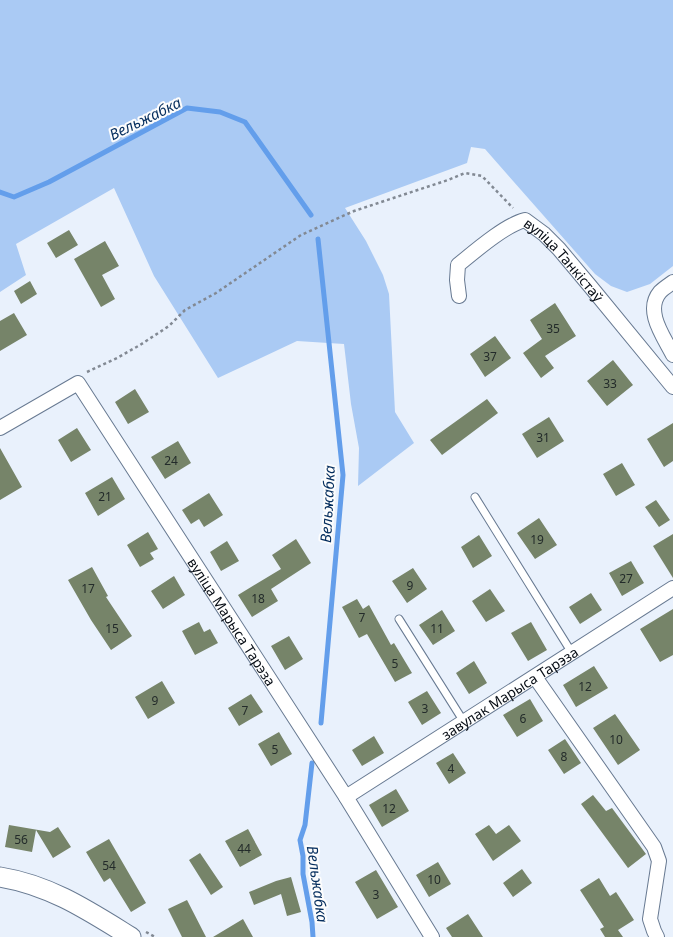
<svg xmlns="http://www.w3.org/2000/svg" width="673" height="937" font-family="'Noto Sans',sans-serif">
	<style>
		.green { fill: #aacaf4 }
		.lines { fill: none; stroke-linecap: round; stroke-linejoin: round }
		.stream { stroke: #639eeb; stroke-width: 5 }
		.building { fill: #768469 }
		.service-casing { stroke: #687a92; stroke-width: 9 }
		.minor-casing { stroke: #687a92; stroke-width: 16 }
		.secondary-casing { stroke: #687a92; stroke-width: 21 }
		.path { stroke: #828993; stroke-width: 2.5; stroke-dasharray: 3 3; stroke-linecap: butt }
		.service { stroke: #fff; stroke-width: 7 }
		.minor { stroke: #fff; stroke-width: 14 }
		.secondary { stroke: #fff; stroke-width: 19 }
		.labels { text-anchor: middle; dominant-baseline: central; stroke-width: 4; stroke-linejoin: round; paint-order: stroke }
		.number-label { font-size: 12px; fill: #232b2a }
		.street-label { font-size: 14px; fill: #070d15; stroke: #fdfdfd }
		.water-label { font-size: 15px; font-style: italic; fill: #052e5e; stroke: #fdfdfd }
	</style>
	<rect width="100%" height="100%" fill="#e9f1fc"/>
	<!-- green -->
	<path class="green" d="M0,0h673v266l-23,18 -23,8 -16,-6 -16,-12 -110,-125 -14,-2 -4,16 -122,45 21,33 17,34 6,19 6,118 19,31 -56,43 1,-38 -8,-44 -7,-60 -47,-3 -79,37 -64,-102 -40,-88 -98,56 10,31 -26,17z"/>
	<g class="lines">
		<!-- stream -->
		<path class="stream" d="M0,192l14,5 35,-15 138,-74 33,4 25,10 66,93
			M318,239l25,236 -22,248
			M312,763l-7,62 -5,15 3,16v18l9,48 1,15"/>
	</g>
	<!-- building -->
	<path class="building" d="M69,230l9,15 -22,13 -9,-15z
		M105,241l14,25 -17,9 13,24 -14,8 -27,-48z
		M30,281l7,13 -16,10 -7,-13z
		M555,303l21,33 -31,20 9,12 -13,10 -18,-25 19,-14 -12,-19z
		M14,313l13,22 -27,16v-30z
		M495,336l16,22 -26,19 -15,-23z
		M613,360l20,25 -26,21 -20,-25z
		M135,389l14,23 -21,12 -13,-22z
		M487,399l11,14 -56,42 -12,-15z
		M549,417l15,24 -27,17 -15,-24z
		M673,423v38l-9,6 -17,-28z
		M77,428l14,22 -20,12 -13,-22z
		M178,441l13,22 -26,16 -14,-22z
		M0,448l22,39 -22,13z
		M622,463l13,22 -19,11 -13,-22z
		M112,477l13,22 -27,17 -13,-23z
		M209,493l14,22 -19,12 -5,-8 -8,5 -9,-14z
		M656,500l14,20 -11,7 -14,-20z
		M539,518l18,27 -22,14 -18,-26z
		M148,532l10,17 -8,4 4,6 -14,8 -13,-22z
		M673,534v44l-20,-32z
		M479,535l13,21 -19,12 -12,-21z
		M296,539l15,24 -40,26 7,12 -26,16 -14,-22 43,-26 -9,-14z
		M227,541l12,20 -18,10 -11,-19z
		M631,561l13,22 -22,13 -13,-23z
		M92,567l16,29 -2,1 26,39 -21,14 -20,-30 -23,-40z
		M413,568l14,21 -20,14 -15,-22z
		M174,576l11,19 -22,14 -12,-18z
		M490,589l15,22 -19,11 -14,-21z
		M591,593l11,17 -22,14 -11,-17z
		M357,599l6,10 6,-4 22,40 3,-2 18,30 -17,9 -28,-48 -8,4 -17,-31z
		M673,609v46l-13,7 -20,-33z
		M442,610l13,21 -22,14 -14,-20z
		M199,622l5,10 6,-3 8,14 -23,12 -13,-24z
		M531,622l16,28 -19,11 -17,-28z
		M289,636l14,23 -18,11 -14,-24z
		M474,661l13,22 -18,11 -13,-21z
		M594,666l14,22 -32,19 -13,-22z
		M162,681l13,22 -27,16 -13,-22z
		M427,691l14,22 -19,12 -14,-23z
		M251,694l12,18 -24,14 -11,-18z
		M530,699l13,22 -26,16 -14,-22z
		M615,714l25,36 -22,15 -25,-37z
		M279,732l13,22 -21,12 -13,-22z
		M374,736l10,17 -22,13 -10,-16z
		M565,739l16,24 -17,11 -16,-24z
		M453,753l13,20 -17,11 -13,-21z
		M396,789l13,22 -27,16 -13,-22z
		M593,795l13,16 6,-3 34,46 -18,14 -47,-64z
		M9,825l41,7 8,-5 13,20 -18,11 -17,-28 -4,22 -27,-5z
		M489,825l7,9 13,-9 12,16 -28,20 -18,-27z
		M248,829l14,26 -22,12 -15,-26z
		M109,839l37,64 -15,9 -21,-34 -6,4 -18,-30z
		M200,853l23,34 -12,8 -22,-35z
		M438,862l13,22 -22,13 -13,-22z
		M522,869l10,14 -19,14 -10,-14z
		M376,870l22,37 -21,12 -22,-37z
		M291,877l10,35 -14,4 -6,-22 -27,11 -5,-13 27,-11z
		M599,878l11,18 6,-4 18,28 -16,10 5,7h-18l-5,-8 4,-2 -24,-37z
		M187,900l19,37h-24l-14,-28z
		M468,914l15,23h-31l-6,-9z
		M243,919l10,18h-40z"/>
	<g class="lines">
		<!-- service casing -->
		<g class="service-casing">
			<path id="service" d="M475,497l97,156
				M399,619l65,103"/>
		</g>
		<!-- minor casing -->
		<g class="minor-casing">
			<g id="minor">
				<path d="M673,282c-4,3 -9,6 -13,10 -16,19 4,45 13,63"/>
				<path id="s1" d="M459,296l-2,-16 1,-15c16,-13 47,-40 67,-45l19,14 15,15 31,37 83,101"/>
				<path id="s2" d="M0,428l78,-45 268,414 86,140"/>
				<path d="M535,677l119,170 5,14 -9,58 4,12 3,6"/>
				<path id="s3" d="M346,797l327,-209"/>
			</g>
		</g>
		<!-- secondary casing -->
		<g class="secondary-casing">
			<path id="secondary" d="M0,877c50,8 89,34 131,60"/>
		</g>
		<!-- path -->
		<path class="path" d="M87,372l30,-14 23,-13 29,-19 16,-16 31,-17 85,-58 53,-24 94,-31 17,-7 17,3 31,32
			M146,932l9,5"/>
		<!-- service -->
		<use href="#service" class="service"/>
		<!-- minor -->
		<use href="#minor" class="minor"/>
		<!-- secondary -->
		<use href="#secondary" class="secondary"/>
	</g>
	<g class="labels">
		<!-- number labels -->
		<g class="number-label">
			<text x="553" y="328">35</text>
			<text x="490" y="356">37</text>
			<text x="610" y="383">33</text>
			<text x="543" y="437">31</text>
			<text x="171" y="460">24</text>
			<text x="105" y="496">21</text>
			<text x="537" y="539">19</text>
			<text x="626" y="578">27</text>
			<text x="410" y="585">9</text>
			<text x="88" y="588">17</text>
			<text x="258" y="598">18</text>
			<text x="362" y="617">7</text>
			<text x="112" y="628">15</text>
			<text x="437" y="628">11</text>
			<text x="395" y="663">5</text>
			<text x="585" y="686">12</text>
			<text x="155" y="700">9</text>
			<text x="425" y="708">3</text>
			<text x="245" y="710">7</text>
			<text x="523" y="718">6</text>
			<text x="616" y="739">10</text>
			<text x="275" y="749">5</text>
			<text x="564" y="756">8</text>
			<text x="451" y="768">4</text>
			<text x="389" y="808">12</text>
			<text x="21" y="839">56</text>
			<text x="244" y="848">44</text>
			<text x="109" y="865">54</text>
			<text x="434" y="879">10</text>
			<text x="376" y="894">3</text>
		</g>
		<!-- street labels -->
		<g class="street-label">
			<text stroke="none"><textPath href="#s1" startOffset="168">вуліца Танкістаў</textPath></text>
			<text stroke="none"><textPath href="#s2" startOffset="374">вуліца Марыса Тарэза</textPath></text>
			<text stroke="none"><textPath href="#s3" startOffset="194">завулак Марыса Тарэза</textPath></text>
		</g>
		<!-- water labels -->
		<g class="water-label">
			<text transform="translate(145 118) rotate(-26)">Вельжабка</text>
			<text transform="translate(327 504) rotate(-87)">Вельжабка</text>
			<text transform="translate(318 884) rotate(82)">Вельжабка</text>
		</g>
	</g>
</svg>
